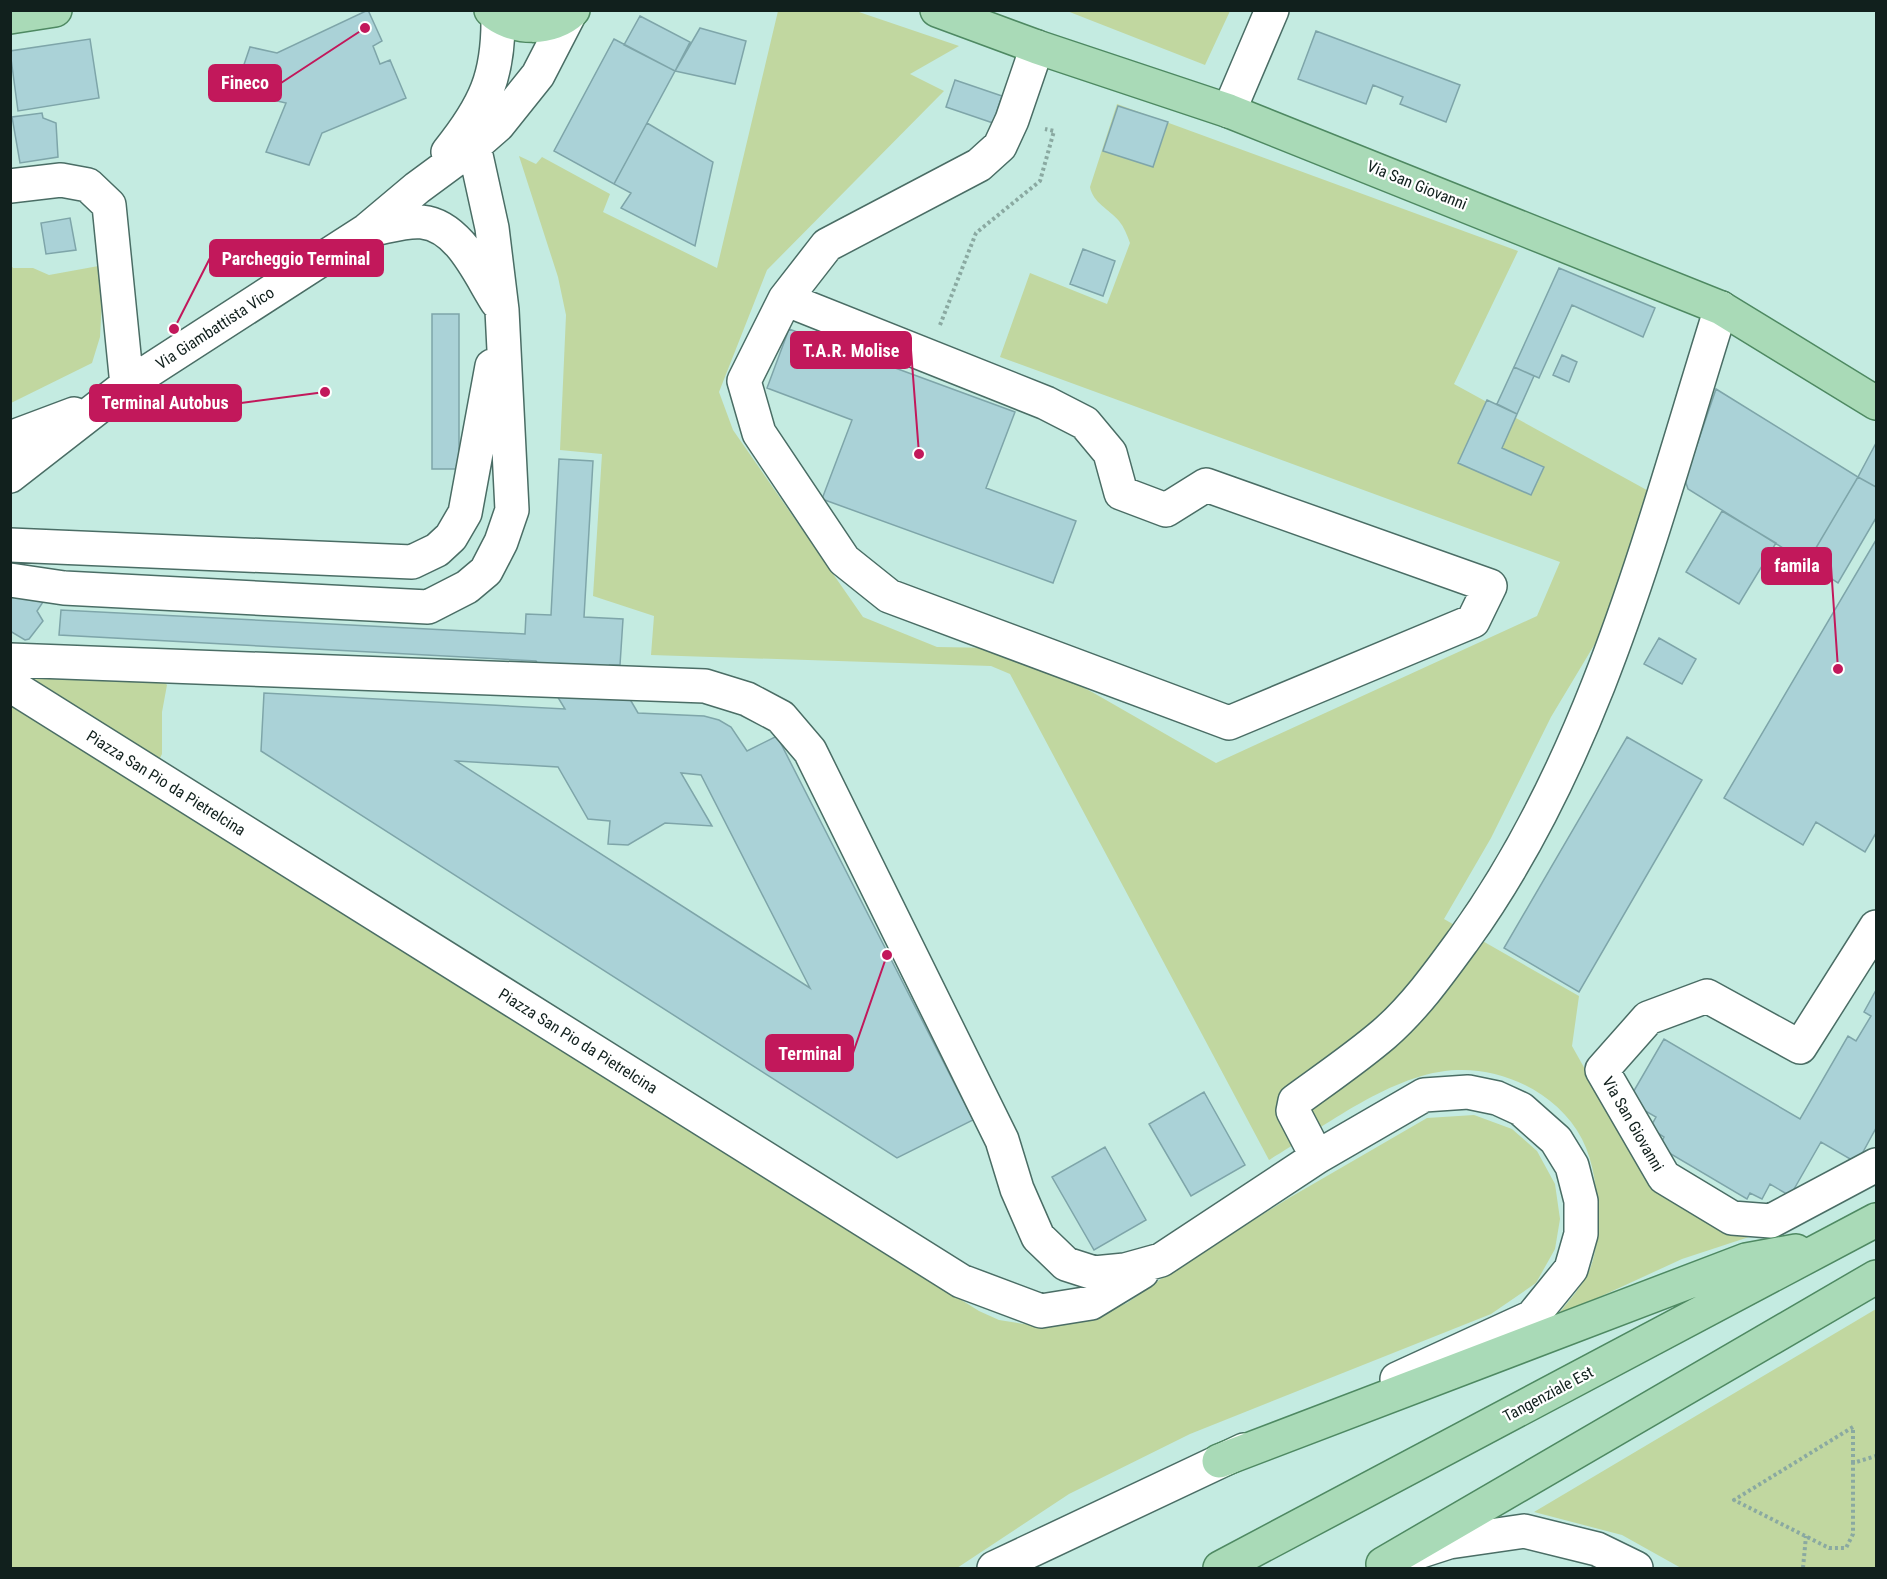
<svg xmlns="http://www.w3.org/2000/svg" width="1887" height="1579" font-family="'Roboto Condensed',sans-serif">
	<style>
		.green { fill: #c1d7a0 }
		.building { fill: #aad2d7; stroke: #7ea5a9; stroke-width: 1.5; fill-rule: evenodd }
		.lines { fill: none; stroke-linecap: round; stroke-linejoin: round }
		.minor-casing { stroke: #4a6d65; stroke-width: 36 }
		.major-casing { stroke: #4e8962; stroke-width: 36 }
		.path { stroke: #8aa9a1; stroke-width: 4; stroke-dasharray: 3 3; stroke-linecap: butt }
		.minor { stroke: #fff; stroke-width: 33 }
		.major { stroke: #a9dab7; stroke-width: 33 }
		.labels { text-anchor: middle; dominant-baseline: central; stroke-width: 4.5; stroke-linejoin: round; paint-order: stroke }
		.street-label { font-size: 16px; fill: #11201d; stroke: #fff }
		.leader { fill: none; stroke: #c2185b; stroke-width: 2 }
		.callout-dot { fill: #c2185b; stroke: #fff; stroke-width: 2 }
		.callout { fill: #c2185b; stroke: #c2185b; stroke-width: 2 }
		.callout-label { font-size: 18px; text-anchor: middle; font-weight: bold; fill: #fff }
	</style>
	<rect width="100%" height="100%" fill="#c4ebe1"/>
	<!-- green -->
	<path class="green" d="M778,11h78l103,35 -49,28 34,17 -177,179 -48,122 14,38 130,187 74,30 61,1 26,9 68,35 124,71 321,-147 23,-54 -560,-205 30,-84 77,31 23,-61c-3,-8 -6,-16 -11,-22 -10,-12 -26,-18 -29,-34l27,-83 401,147 -64,133 200,110 -35,83 -20,60 -48,80 -60,121 -47,81 135,77 -7,50 79,141 101,49 -70,23 -126,58c10,-13 22,-26 30,-40 10,-16 12,-44 11,-62 0,-26 -3,-52 -15,-76 -23,-44 -76,-71 -125,-69 -64,2 -134,58 -188,90l-259,-486 -19,-8 -340,-11 3,-39 -61,-20 9,-142 -42,-4 6,-135 -8,-38 -39,-121 17,8 6,-7 68,37 -7,18 114,56z
		M1067,11l163,-1v1l-25,54z
		M10,264l3,4h20l16,7 55,-10 -4,72 -8,26 -81,40z
		M160,677l7,8 -5,27v42l-3,6 -131,-81z
		M10,704l969,607 20,9 37,6 44,-4 47,-19 45,-32 117,-73 138,-80 47,-3 38,14 25,22 18,33 5,35 -5,30 -19,34 -45,31 -301,120 -121,60 -112,74h-946z
		M1876,1309v259h-195l-59,-33 -88,-23z"/>
	<!-- building -->
	<path class="building" d="M368,10l14,31 -9,5 7,18 10,-4 16,38 -84,35 -13,32 -43,-13 20,-49 -51,-12 15,-44 27,6z
		M640,16l50,26 -15,29 -51,-26z
		M700,28l46,13 -11,43 -60,-13z
		M1316,31l144,54 -14,37 -46,-18 3,-7 -30,-12 -7,19 -68,-25z
		M90,39l9,59 -81,13 -8,-60z
		M614,39l61,32 -61,113 -60,-33z
		M955,80l47,16 -9,27 -47,-16z
		M1118,106l50,16 -15,45 -50,-16z
		M42,113l1,5 13,5 2,34 -38,6 -8,-46z
		M647,123l66,39 -18,84 -74,-38 10,-15 -17,-9z
		M70,218l6,32 -30,4 -5,-31z
		M1083,249l32,12 -12,35 -33,-12z
		M1559,268l96,40 -12,29 -71,-32 -33,73 -25,-11z
		M432,314h27v155h-27z
		M789,329l226,83 -29,76 90,33 -23,62 -231,-84 30,-79 -85,-32z
		M1562,355l15,7 -8,20 -16,-7z
		M1514,367l20,9 -17,38 -20,-10z
		M1716,389l142,88 -51,86 -119,-74 -3,-9z
		M1487,400l30,14 -15,34 42,19 -13,28 -73,-32z
		M1876,443v44l-18,-10z
		M559,459l34,2 -9,156 39,2 -3,46h-10l28,48 66,3 15,4 12,7 16,24 30,-15 196,384 -76,38 -636,-407 3,-58 301,16 -29,-48 -477,-26 2,-25 464,24 1,-20 25,1zM456,761l102,6 30,52 22,2 -2,23 20,1 37,-22 47,3 -31,-53 20,2 109,213z
		M1858,477l18,10v31l-38,65 -31,-20z
		M1722,511l54,32 -37,61 -53,-32z
		M1876,540v293l-11,19 -49,-30 -13,23 -79,-47z
		M10,590l24,5 9,7 -6,9 6,10 -14,18 -4,1 -15,-9z
		M1659,638l37,21 -14,25 -38,-20z
		M1627,737l75,43 -123,212 -75,-44z
		M1876,990v138l-19,35 -36,-21 -31,54 -20,-12 -8,15 -12,-6 -3,6 -88,-52 5,-10 -14,-9 6,-11 -28,-16 36,-62 136,80 48,-83 8,5 15,-25 -7,-4z
		M1204,1092l41,73 -54,31 -42,-72z
		M1105,1147l41,73 -52,30 -42,-73z"/>
	<g class="lines">
		<!-- minor casing -->
		<g class="minor-casing">
			<path id="minor" d="M1229,111l43,-101
				M448,152c37,-46 51,-76 50,-136
				M10,186l51,-6 27,5 21,20 18,180
				M367,230c16,-2 39,-10 55,-8 38,4 57,52 75,80
				M785,299l261,104 39,20 25,30 11,40 45,17 40,-25 284,101 -17,35 -244,102 -340,-127 -45,-36 -85,-127 -15,-52 41,-82 42,-54 152,-80 21,-19 12,-26 25,-73
				M10,438l64,-24
				M10,476l117,-91 240,-155 50,-42 57,-42 24,-21 40,-50 32,-62
				M10,545l402,17 25,-12 14,-13 14,-24 27,-147
				M10,580l54,8 364,19 39,-20 19,-16 15,-29 11,-32 -10,-200 -10,-82 -18,-82
				M10,660l695,26 42,13 34,18 29,34 192,389 15,49 21,48 28,27 28,9 31,-3 36,-10 156,-103 107,-62 44,-3 29,6 24,11 35,31 16,26 9,35v33l-10,35 -39,48 -135,62
				M10,685l951,596 80,30 50,-8 51,-31
				M1876,927l-76,120 -93,-51 -59,22 -46,52 62,107 68,41 39,3 105,-56
				M1317,1157l-24,-46 2,-10c30,-22 61,-43 89,-67 31,-27 56,-62 80,-95 134,-186 189,-415 257,-631
				M1412,1554l37,-12 75,-11 73,18 39,19
				M994,1568l250,-118"/>
		</g>
		<!-- major casing -->
		<g class="major-casing">
			<path id="major" d="M491,10c21,20 61,21 82,0
				M937,10l100,37 192,64 492,197 155,95
				M10,17l45,-7
				M1219,1461l527,-201 50,-9
				M1383,1564l493,-287
				M1220,1568l656,-348"/>
		</g>
		<!-- path -->
		<path class="path" d="M940,325l36,-92 64,-52 14,-50 -9,-2
			M1853,1463v-36l-119,73 95,48h17l7,-14v-71l23,-7
			M1803,1568l3,-32"/>
		<!-- minor -->
		<use href="#minor" class="minor"/>
		<!-- major -->
		<use href="#major" class="major"/>
	</g>
	<g class="labels">
		<!-- street labels -->
		<g class="street-label">
			<text transform="translate(1417 185) rotate(22)">Via San Giovanni</text>
			<text transform="translate(215 328) rotate(-33)">Via Giambattista Vico</text>
			<text transform="translate(166 783) rotate(32)">Piazza San Pio da Pietrelcina</text>
			<text transform="translate(578 1041) rotate(32)">Piazza San Pio da Pietrelcina</text>
			<text transform="translate(1633 1124) rotate(60)">Via San Giovanni</text>
			<text transform="translate(1548 1394) rotate(-28)">Tangenziale Est</text>
		</g>
	</g>
	<!-- callouts -->
	<path class="leader" d="M365 28L281 83M174 329L210 258M919 454L911 350M325 392L241 403M1838 669L1831 566M887 955L853 1053"/>
	<g class="callout-dot">
		<circle cx="365" cy="28" r="6"/>
		<circle cx="174" cy="329" r="6"/>
		<circle cx="919" cy="454" r="6"/>
		<circle cx="325" cy="392" r="6"/>
		<circle cx="1838" cy="669" r="6"/>
		<circle cx="887" cy="955" r="6"/>
	</g>
	<g class="callout">
		<rect x="209" y="65" width="72" height="36" rx="6"/>
		<rect x="210" y="240" width="173" height="36" rx="6"/>
		<rect x="791" y="332" width="120" height="36" rx="6"/>
		<rect x="90" y="385" width="151" height="36" rx="6"/>
		<rect x="1762" y="548" width="69" height="36" rx="6"/>
		<rect x="766" y="1035" width="87" height="36" rx="6"/>
	</g>
	<g class="callout-label">
		<text x="245" y="89">Fineco</text>
		<text x="296" y="265">Parcheggio Terminal</text>
		<text x="851" y="357">T.A.R. Molise</text>
		<text x="165" y="409">Terminal Autobus</text>
		<text x="1797" y="572">famila</text>
		<text x="810" y="1060">Terminal</text>
	</g>
	<!-- border -->
	<rect width="1887" height="1579" fill="none" stroke="#11201d" stroke-width="24"/>
</svg>
